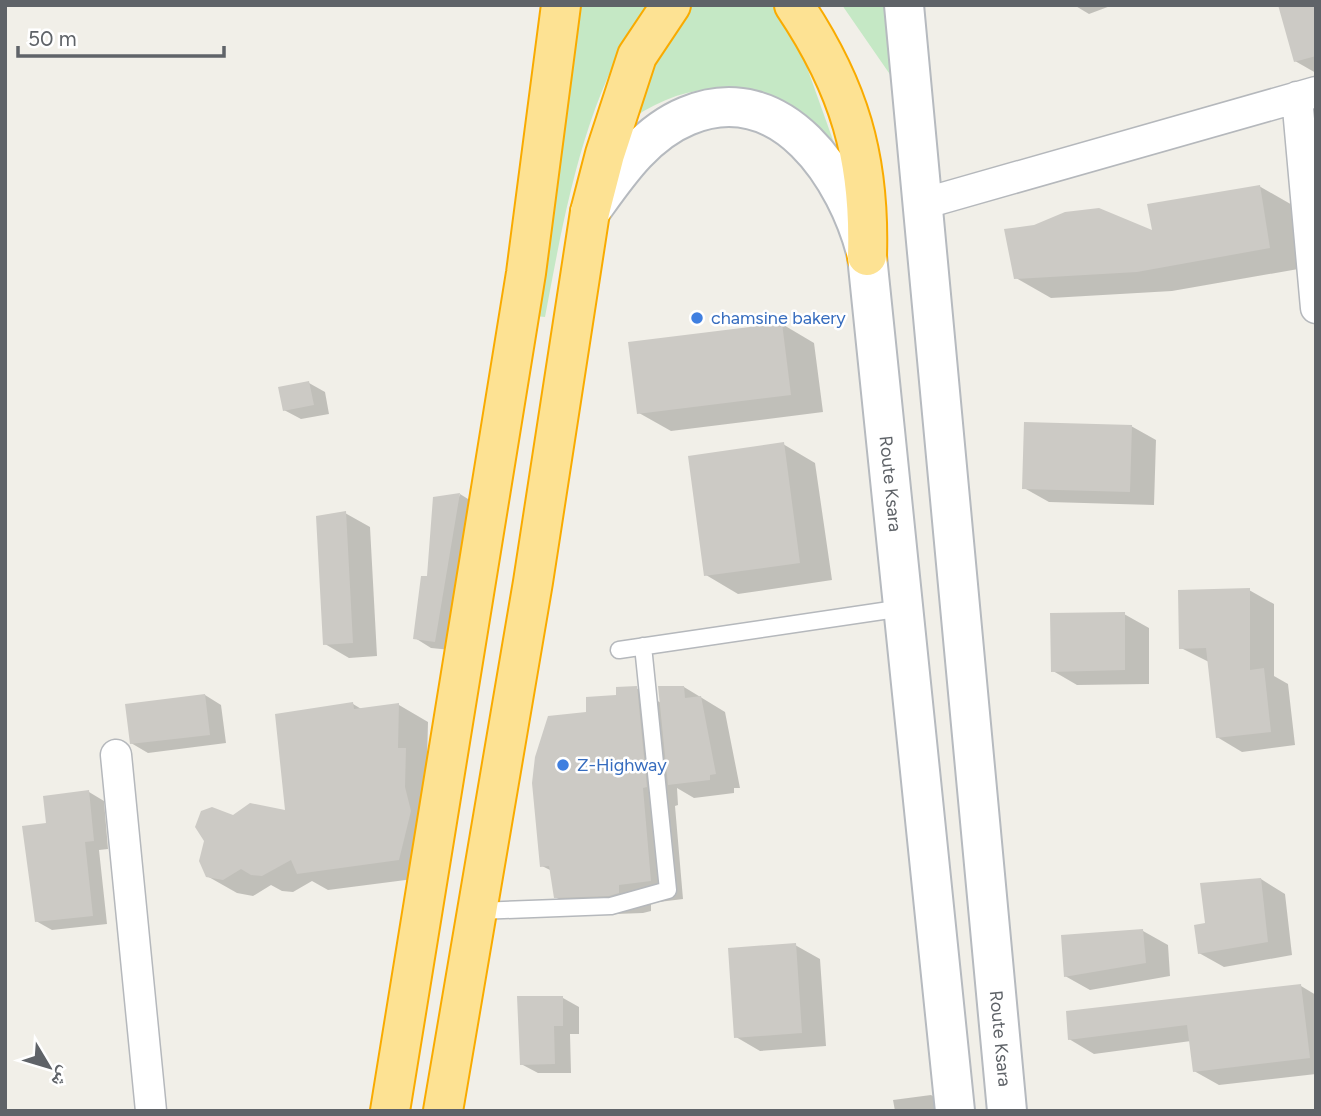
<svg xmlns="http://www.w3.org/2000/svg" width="1321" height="1116" font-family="Figtree,'Noto Naskh Arabic',sans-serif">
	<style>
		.green { fill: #c5e8c5 }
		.shadow { fill: #0003 }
		.building { fill: #cccac5 }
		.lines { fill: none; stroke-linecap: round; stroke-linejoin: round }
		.lane-casing { stroke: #b5b8bc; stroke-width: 19 }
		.street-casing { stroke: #b5b8bc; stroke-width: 33 }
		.secondary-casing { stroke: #b6babf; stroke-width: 42 }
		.highway-casing { stroke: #f9ab00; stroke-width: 42 }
		.lane { stroke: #fff; stroke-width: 16 }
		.street { stroke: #fff; stroke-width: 30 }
		.secondary { stroke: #fff; stroke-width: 38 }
		.highway { stroke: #fde293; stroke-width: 38 }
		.shop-dot { fill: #3f7fe0; stroke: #fff; stroke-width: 2.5 }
		.labels { text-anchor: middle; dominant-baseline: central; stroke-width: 5; stroke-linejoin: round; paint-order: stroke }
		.shop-label { font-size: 18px; fill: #366cbe; stroke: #fff; text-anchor: start }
		.street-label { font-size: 18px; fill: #5f6368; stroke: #fff }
	</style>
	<rect width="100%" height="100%" fill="#f1efe8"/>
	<!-- green -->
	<path class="green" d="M579,5h69c-63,89 -83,206 -103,312l-10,-1z
		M691,5h81l32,54 30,84c-59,-58 -130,-74 -201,-25 3,-40 35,-82 58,-113z
		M842,5h42l14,81z"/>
	<!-- shadow -->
	<path class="shadow" d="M1074,5h39l-24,9z
		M1316,5v68l-21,-12z
		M1259,186l35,20 10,62 -132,23 -121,7 -35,-20 18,-52 120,7z
		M782,324l32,19 9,69 -152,19 -32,-18z
		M309,383l16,9 4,22 -28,5 -17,-9z
		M1131,426l25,14 -2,65 -105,-3 -25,-14z
		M783,444l32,19 17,117 -94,14 -32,-19z
		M460,494l16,10 -25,146 -20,-2 -16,-10 14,-60z
		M345,513l25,14 7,129 -28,2 -24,-14z
		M1249,590l25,14v72l14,8 7,61 -53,7 -25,-15 -8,-75 -28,-14z
		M1124,614l25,14v56l-72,1 -24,-14z
		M684,687l41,25 15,76h-6v5l-40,5 -17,-10 1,17 -3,1 8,93 -32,4v8l-8,2 -55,2 -33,-18 -3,-26 -10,-5 45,-152 49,-26 25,15z
		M205,695l16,10 5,38 -78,10 -17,-10z
		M353,704l10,6 36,-5 29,17 -1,40 8,5 -6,110 -101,13 -16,-9 -19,11 -11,-1 -11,-6 -18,11 -16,-3 -30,-17 26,-59 54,-5z
		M89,792l15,9 4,48 -9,1 8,74 -55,6 -16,-9 12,-96z
		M1261,879l24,15 7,61 -68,12 -25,-14 8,-28z
		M1143,931l25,14 2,31 -80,14 -25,-14z
		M795,945l25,14 6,87 -66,5 -24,-14z
		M1301,986l15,9v79l-97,11 -25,-14 -3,-30 -97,13 -25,-15z
		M563,998l16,9v27h-9l1,39h-33l-17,-9z
		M931,1095l25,16h-61l-2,-11z"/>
	<!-- building -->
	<path class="building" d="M1278,5h38v51l-22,6z
		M1260,185l10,63 -133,24 -123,7 -10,-50 30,-4 31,-13 34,-4 53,22 -5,-26z
		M782,323l9,72 -154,19 -9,-72z
		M309,381l5,24 -31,6 -5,-24z
		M1024,422l108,3 -2,67 -108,-3z
		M784,442l16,121 -96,13 -16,-120z
		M460,493l-25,149 -22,-3 8,-63h6l6,-79z
		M346,511l7,132 -30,2 -7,-129z
		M1250,588v82l14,-2 7,64 -55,6 -10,-90 -27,1 -1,-59z
		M1125,612v58l-74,2 -1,-59z
		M637,686l10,101 -4,1 8,93 -32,4v8l-10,3 -55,2 -5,-32 -9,1 -8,-84 3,-26 13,-41 38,-4v-15l30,-2v-8z
		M658,686h26l1,12 16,-2 15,78 -6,1v5l-42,5z
		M205,694l5,41 -80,9 -5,-40z
		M353,702l1,7 45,-6 -1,45h8l-1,39 6,24 -12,49 -102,14 -6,-14 -29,16 -11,-1 -10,-6 -18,11 -17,-3 -7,-16 5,-20 -9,-14 6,-16 11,-4 21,8 17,-12 35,7 -10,-96z
		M89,790l5,51 -9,1 8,74 -58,6 -13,-96 24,-3 -3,-27z
		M1261,878l7,64 -70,12 -4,-29 11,-2 -5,-40z
		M1143,929l3,34 -82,14 -3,-42z
		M796,943l6,90 -68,5 -6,-90z
		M1301,984l9,74 -117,14 -6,-47 -119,15 -2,-29z
		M517,996h46v30h-9l1,38 -35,1z"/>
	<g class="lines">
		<!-- lane casing -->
		<g class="lane-casing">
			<path id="lane" d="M619,650l284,-42
				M478,911l133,-5 57,-16 -25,-244"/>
		</g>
		<!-- street casing -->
		<g class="street-casing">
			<path id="street" d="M1297,97l19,211
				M922,204l394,-112
				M116,755l35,356"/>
		</g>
		<!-- secondary casing -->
		<g class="secondary-casing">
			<g id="secondary">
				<path id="s1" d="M904,5l103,1106"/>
				<path id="s2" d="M590,212c26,-36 53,-78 97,-96 95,-40 161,62 180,140l88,855"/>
			</g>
		</g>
		<!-- highway casing -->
		<g class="highway-casing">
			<path id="highway" d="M794,5c55,82 76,152 73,251
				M390,1111l136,-838 35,-268
				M443,1111l90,-529 57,-370 15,-58 32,-98 34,-51"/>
		</g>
		<!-- lane -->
		<use href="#lane" class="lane"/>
		<!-- street -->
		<use href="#street" class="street"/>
		<!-- secondary -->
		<use href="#secondary" class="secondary"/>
		<!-- highway -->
		<use href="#highway" class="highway"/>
	</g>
	<!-- markers -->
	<g class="shop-dot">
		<circle cx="697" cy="318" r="7"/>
		<circle cx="563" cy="765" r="7"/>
	</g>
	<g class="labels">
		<!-- shop labels -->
		<g class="shop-label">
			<text x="711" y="318">chamsine bakery</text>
			<text x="577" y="765">Z-Highway</text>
		</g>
		<!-- street labels -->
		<g class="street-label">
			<text stroke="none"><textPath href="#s2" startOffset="628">Route Ksara</textPath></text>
			<text stroke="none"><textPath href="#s1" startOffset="1038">Route Ksara</textPath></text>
		</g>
	</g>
	<!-- border -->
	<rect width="1321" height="1116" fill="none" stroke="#5f6368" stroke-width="14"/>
	<!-- north arrow -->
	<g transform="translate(49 1067) rotate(128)" stroke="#ffffff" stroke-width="5" paint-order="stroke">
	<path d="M0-5L12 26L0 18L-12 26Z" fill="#5f6368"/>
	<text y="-10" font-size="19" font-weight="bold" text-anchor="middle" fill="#5f6368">ش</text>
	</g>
	<!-- scale -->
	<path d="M18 46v10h206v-10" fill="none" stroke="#5f6368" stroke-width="3.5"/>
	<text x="28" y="46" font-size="21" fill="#5f6368" stroke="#ffffff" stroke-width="5" paint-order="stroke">50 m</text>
</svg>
